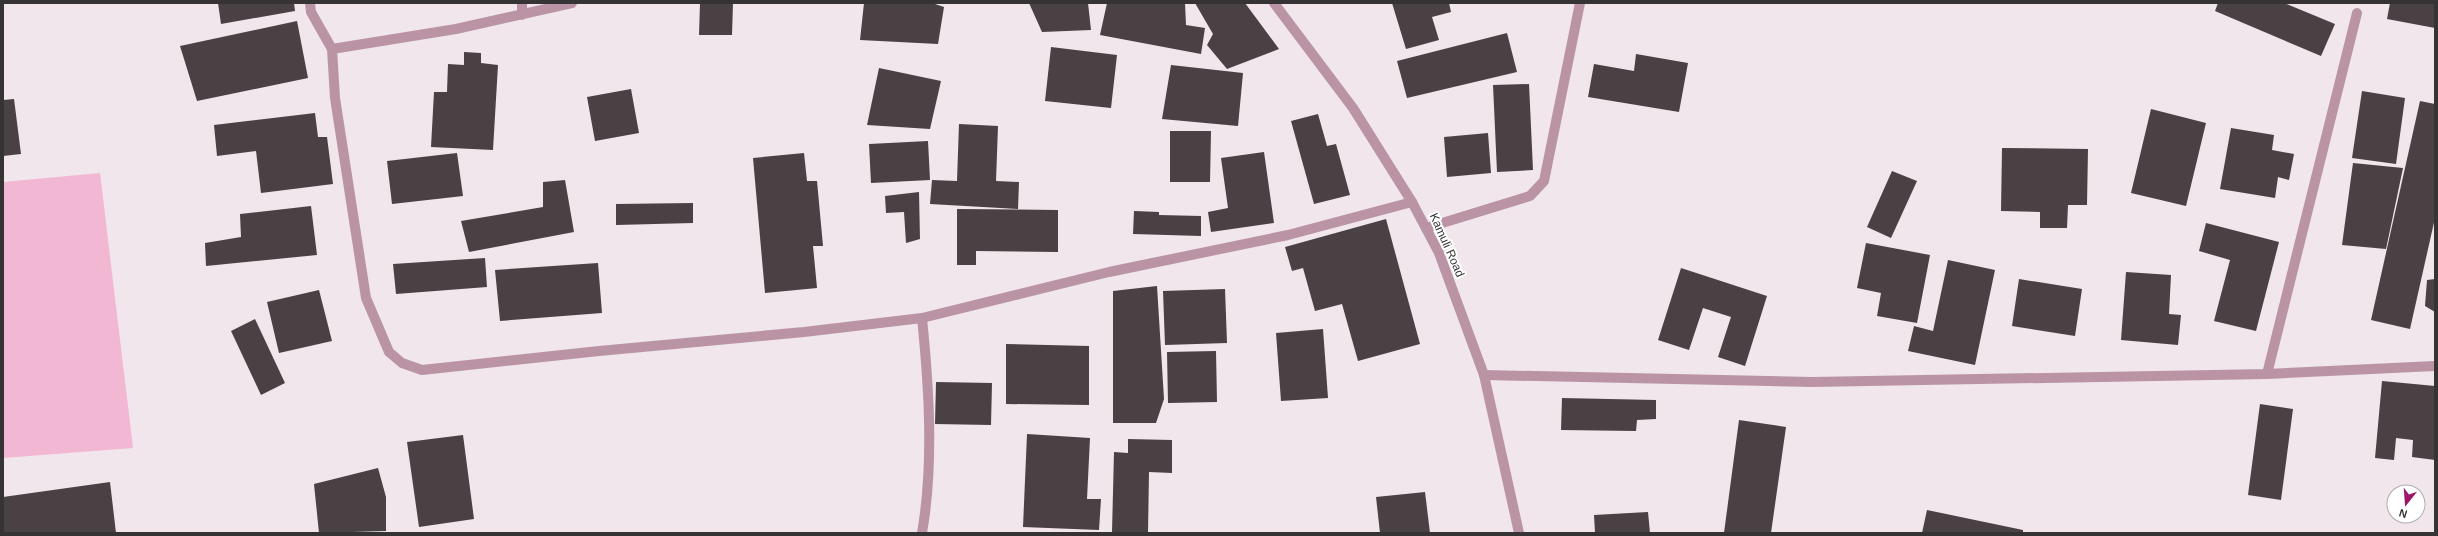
<svg xmlns="http://www.w3.org/2000/svg" width="2438" height="536" font-family="Helvetica,sans-serif">
	<style>
		.green { fill: #f2b8d3 }
		.building { fill: #494144 }
		.lines { fill: none; stroke-linecap: round; stroke-linejoin: round }
		.minor { stroke: #ba94a5; stroke-width: 10 }
		.tertiary { stroke: #ba94a5; stroke-width: 10 }
		.labels { text-anchor: middle; dominant-baseline: central; stroke-width: 4; stroke-linejoin: round; paint-order: stroke }
		.street-label { font-size: 12px; fill: #363334; stroke: #fff }
	</style>
	<rect width="100%" height="100%" fill="#f0e6eb"/>
	<!-- green -->
	<path class="green" d="M100,173l33,275 -130,10v-276z"/>
	<!-- building -->
	<path class="building" d="M218,3h76l1,8 -74,13z
		M700,3h33l-1,32h-33z
		M864,3h68l12,4 -6,37 -78,-4z
		M1029,3h59l3,27 -49,2z
		M1107,3h78l1,22 19,3 -4,26 -101,-19z
		M1195,3h50l34,46 -52,20 -20,-24 6,-11z
		M1392,3h57l2,9 -19,5 7,23 -33,9z
		M2218,3h66l51,21 -14,32 -106,-45z
		M2390,3h45v25l-48,-9z
		M297,21l11,57 -111,23 -17,-55z
		M1507,33l10,39 -110,26 -10,-37z
		M1051,47l66,8 -6,53 -66,-7z
		M464,52l17,1v10l17,2 -5,85 -62,-3 3,-55h13l1,-28 16,1z
		M1636,54l52,9 -9,49 -91,-15 6,-33 40,7z
		M1171,65l72,8 -5,53 -76,-7z
		M879,68l62,13 -11,48 -63,-4z
		M1529,84l4,86 -36,2 -4,-87z
		M631,89l8,44 -44,8 -8,-44z
		M2362,91l43,7 -9,66 -44,-6z
		M14,99l7,55 -18,2v-56z
		M2420,101l15,3v114l-25,111 -39,-9z
		M2151,109l55,14 -20,83 -55,-13z
		M315,113l3,24h9l6,47 -72,9 -5,-42 -39,5 -3,-31z
		M1318,114l9,32 9,-2 14,51 -36,9 -23,-83z
		M959,124l39,2 -2,55 23,1 -1,27 -88,-5 2,-24 25,1z
		M2231,128l43,7 -2,15 22,4 -5,26 -11,-3 -3,21 -55,-9z
		M1170,131h41l-1,51h-40z
		M1488,133l3,40 -44,4 -3,-40z
		M928,141l2,39 -59,3 -2,-39z
		M2002,148l86,1 -1,56h-19l-1,23h-27v-16l-39,-1z
		M1264,152l10,71 -63,9 -3,-20 20,-4 -7,-50z
		M457,153l6,43 -71,8 -5,-43z
		M804,153l3,28h10l6,65h-10l4,42 -52,5 -12,-135z
		M2353,163l50,5 -17,81 -44,-4z
		M1892,171l25,10 -26,57 -24,-11z
		M565,180l9,52 -105,20 -8,-31 82,-14v-25z
		M919,192l1,47 -14,4 -2,-31 -18,1 -1,-17z
		M693,203v20l-77,2v-21z
		M311,206l6,49 -111,11 -1,-23 36,-6 -1,-23z
		M957,209l101,1v42l-82,-1v14h-19z
		M1134,211l25,1v3l42,1v20l-68,-2z
		M1386,219l34,125 -62,17 -16,-57 -27,7 -12,-43 -11,3 -7,-24z
		M2206,223l73,19 -23,89 -42,-10 16,-61 -31,-9z
		M1866,243l64,12 -13,68 -40,-7 4,-23 -24,-5z
		M485,258l2,29 -91,7 -3,-30z
		M1948,260l47,10 -20,95 -67,-14 6,-25 19,5z
		M598,263l4,50 -102,8 -5,-51z
		M1681,268l86,28 -22,70 -27,-9 13,-40 -28,-9 -14,42 -31,-10z
		M2126,272l45,3 -2,39 12,1 -3,30 -57,-5z
		M2019,279l63,10 -7,47 -63,-10z
		M2435,279v33l-10,-6 2,-26z
		M1157,286l7,113 -8,24h-43v-132z
		M1225,289l2,54 -62,2 -2,-54z
		M319,290l13,51 -53,12 -12,-51z
		M255,319l30,64 -24,12 -30,-64z
		M1323,329l5,69 -47,3 -5,-68z
		M1006,344l83,2v59l-83,-1z
		M1216,351l1,51 -49,1 -1,-51z
		M2382,381l53,5v74l-23,-3 1,-17 -17,-2 -2,22 -19,-2z
		M936,382l56,1 -1,42 -56,-1z
		M1562,398l94,2v19l-19,1 -1,11 -75,-1z
		M2260,404l33,5 -12,91 -33,-5z
		M1739,420l47,7 -15,106h-47z
		M1027,434l63,4 -3,61h14l-2,31 -76,-3z
		M463,435l11,84 -55,8 -12,-85z
		M1128,439l44,1v33l-23,-1 -1,61 -36,-1 2,-80 14,1z
		M378,468l8,29v34l-67,2 -5,-49z
		M110,482l6,51h-113v-36z
		M1425,492l5,41h-50l-4,-36z
		M1927,510l96,20v3h-101z
		M1648,512l2,21h-55l-1,-18z"/>
	<g class="lines">
		<!-- minor -->
		<path class="minor" d="M310,3l1,9 21,37 124,-20 116,-26
			M522,3v12
			M332,49l3,49 31,200 23,54 13,11 20,7 177,-19 205,-19 118,-14 187,-46 179,-37 124,-33
			M1426,228l104,-32 14,-15 36,-178
			M2267,374l90,-361
			M1484,375l328,7 455,-8 168,-8
			M922,533c12,-69 7,-146 0,-215"/>
		<!-- tertiary -->
		<path class="tertiary" d="M1274,3l79,105 59,94 27,51 45,122 35,158"/>
	</g>
	<g class="labels">
		<!-- street labels -->
		<g class="street-label">
			<text transform="translate(1447 245) rotate(66)">Kamuli Road</text>
		</g>
	</g>
	<!-- border -->
	<rect width="2438" height="536" fill="none" stroke="#363334" stroke-width="8"/>
	<!-- north arrow -->
	<g transform="translate(2406 504) rotate(197)"><circle r="19" fill="#ffffff" stroke="#afadae"/>
	<path d="M0-3L7 15L0 10L-7 15Z" fill="#9c1769"/>
	<text y="-6" font-size="11" font-weight="bold" text-anchor="middle" fill="#363334">N</text>
	</g>
</svg>
